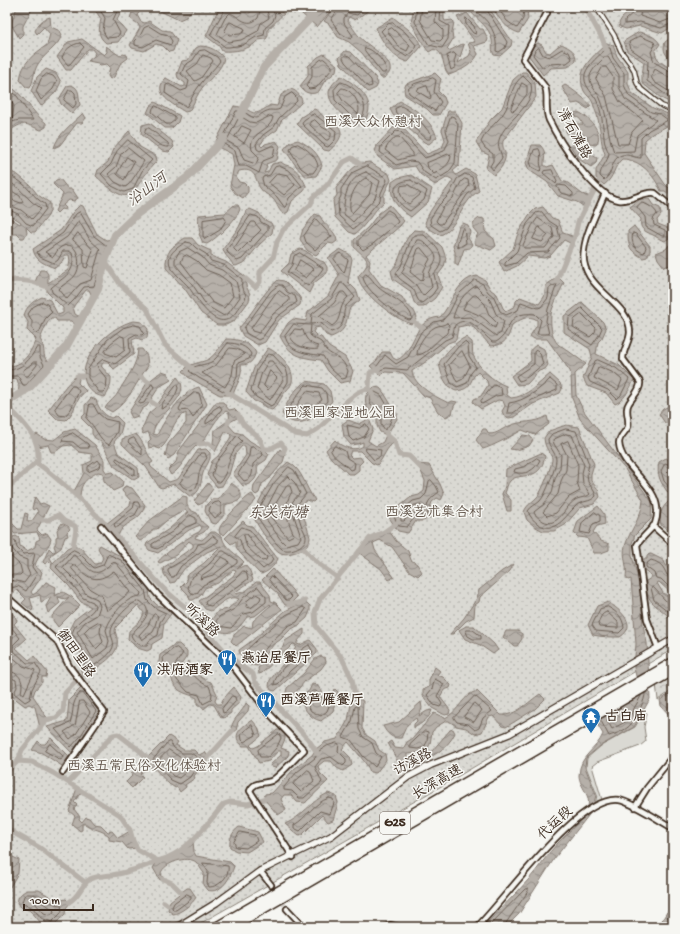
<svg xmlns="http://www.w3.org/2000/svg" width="680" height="934" font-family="'Gochi Hand','LXGW WenKai TC',sans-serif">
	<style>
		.grass { fill: #dad9d3; stroke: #8a8278 }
		.forest { fill: url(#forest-crowns); stroke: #8a8278 }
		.park { fill: url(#park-dots); stroke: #8a8278 }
		.water { fill: url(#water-waves); stroke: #857a71 }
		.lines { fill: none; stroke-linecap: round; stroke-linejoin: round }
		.shore { stroke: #6c6056; stroke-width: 1 }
		.canal { stroke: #b6b0a9; stroke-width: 5 }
		.river { stroke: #b6b0a9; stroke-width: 8 }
		.minor-tunnel { stroke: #d1cdc8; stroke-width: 4.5; stroke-dasharray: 4.5 2; stroke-linecap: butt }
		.pedestrian-casing { stroke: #3b2a1e; stroke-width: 6 }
		.minor-casing { stroke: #3b2a1e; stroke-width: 8 }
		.tertiary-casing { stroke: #3b2a1e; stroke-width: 8 }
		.motorway-casing { stroke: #3b2a1e; stroke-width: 11 }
		.pedestrian { stroke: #f6f6f2; stroke-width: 3.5 }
		.minor { stroke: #f6f6f2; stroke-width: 4.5 }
		.tertiary { stroke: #f6f6f2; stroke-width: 5.5 }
		.motorway { stroke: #f6f6f2; stroke-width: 8 }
		.labels { text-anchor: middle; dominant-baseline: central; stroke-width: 3; stroke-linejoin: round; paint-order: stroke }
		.shield { fill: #f6f6f2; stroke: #73675e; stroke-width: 1 }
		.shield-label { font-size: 13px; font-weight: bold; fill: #3b2a1e }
		.park-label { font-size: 14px; fill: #63564b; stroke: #f6f6f2 }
		.street-label { font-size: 14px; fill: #3b2a1e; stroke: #f6f6f2 }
		.poi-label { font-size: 14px; font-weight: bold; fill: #3b2a1e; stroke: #f6f6f2; text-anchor: start }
		.water-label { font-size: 15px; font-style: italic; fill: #605248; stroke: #f6f6f2 }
	</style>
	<defs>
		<pattern id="forest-crowns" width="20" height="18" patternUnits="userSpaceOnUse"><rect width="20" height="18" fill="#dad9d3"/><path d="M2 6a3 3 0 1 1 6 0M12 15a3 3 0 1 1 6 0" fill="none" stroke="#bcbab5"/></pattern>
		<pattern id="park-dots" width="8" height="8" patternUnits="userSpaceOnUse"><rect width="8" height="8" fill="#dad9d3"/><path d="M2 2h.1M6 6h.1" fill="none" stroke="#bcbab5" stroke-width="1.8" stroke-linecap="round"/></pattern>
		<pattern id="water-waves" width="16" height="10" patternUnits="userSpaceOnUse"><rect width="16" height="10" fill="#b6b0a9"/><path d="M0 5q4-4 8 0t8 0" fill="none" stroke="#958f89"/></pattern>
	</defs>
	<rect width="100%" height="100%" fill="#f6f6f2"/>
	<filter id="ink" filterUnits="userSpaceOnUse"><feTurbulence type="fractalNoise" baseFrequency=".025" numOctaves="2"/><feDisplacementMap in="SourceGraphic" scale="8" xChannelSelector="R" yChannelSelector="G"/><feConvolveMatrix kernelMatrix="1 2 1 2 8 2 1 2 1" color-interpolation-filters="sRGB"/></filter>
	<g filter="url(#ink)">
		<!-- grass -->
		<path class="grass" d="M644,712l3,1 -3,14 2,14 -6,5 -43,16 -5,4 10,34 -7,4 2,-9 -11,-28 1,-9 14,-12 34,-19z"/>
		<!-- forest -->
		<path class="forest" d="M673,674v16l-15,10 -2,-16z"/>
		<!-- park -->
		<path class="park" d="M7,7h666v642l-228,135 -251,143h-187z"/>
		<!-- water -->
		<path class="water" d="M17,7h16l-10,19v8l-4,4 -8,-14z
			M93,7h31l-7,13 9,11 -8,11 -12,1c-9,-7 -7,-14 -5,-24z
			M134,7h10l-7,8 4,7 4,1 4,-2 13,9 8,1 7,9 -4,11 -4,1 -6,-6 -7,-2 -12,7 -12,-3 -2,-3 10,-17 -2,-4 -8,-6z
			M158,7h36l-8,10 -7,3 -19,-9z
			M224,7h14l9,6h3l1,-6h22l11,7c-6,4 -9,10 -16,15v7l-2,3 -8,1c-7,10 -25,12 -36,11l-3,-5 -13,-10 11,-24z
			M309,7h64l-18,13 -6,-3 -2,3c6,7 10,16 18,22 8,7 38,24 19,36h-3l-19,-25 -13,-11 -11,-5 -9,-13 -5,-3 10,-14 -17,20 -15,-13z
			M414,7h30v12l1,2 7,-1 2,2 -2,11 1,6 -6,10 2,2 13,-7 2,1 -6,18 11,-7 2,-4 -3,-9 7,-1 -18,-25 10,-4 13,16h3l5,10 -1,3 -13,4 4,8c-5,11 -18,17 -29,21 -8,-8 -3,-22 -15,-26l-5,3c-6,-6 -12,-21 -18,-29z
			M471,7h17l24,34 -1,5 -11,10 -6,-1c-3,-5 -1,-10 -2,-15 -3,-14 -13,-18 -21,-28z
			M493,7h34l1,12 -9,14c-11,-3 -22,-15 -26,-26z
			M635,7h38v19l-11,7 -22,-7 -14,3 -6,-2 -1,-4 3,-5z
			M50,17l1,10 9,4 2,4c-5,13 -17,18 -24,29 -5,8 -4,17 -8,24l-4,-1 -6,-7c2,-18 14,-26 27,-35l3,-11 -6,-7 -7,7 -2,-3c3,-7 7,-12 15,-14z
			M393,17c10,9 25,17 28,30l-13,15c-15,-3 -26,-20 -32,-34z
			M639,32c9,2 16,4 21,12l-5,7c1,11 10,13 18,19v34l-12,-6 -19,-15v-8l2,-13 -17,-11 -3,-10z
			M673,36v25c-7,-5 -11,-10 -8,-19z
			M82,39l22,16 3,-3 -1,-6 14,10 3,-2 4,1 1,3 -8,6 -6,13 -4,2 -2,-3 2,-9 -3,-3 -7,1 -2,-2 -10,-2 6,-5 1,-3 -3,-4h-4l-17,21h-5l-9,-13 11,-15z
			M604,42l9,3 4,11 11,16v12l4,9 21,15 20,8v7l-21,11 -7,6 -1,13 21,31 8,8v5l-8,-6h-4c-7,-16 -21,-32 -39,-32 -9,8 -7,18 -18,26l-8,-7v-8l9,-16c-5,-13 -4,-25 -8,-39 -2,-4 -3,-10 -5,-14 -2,-4 -6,-6 -8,-10 -9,-20 7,-33 21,-46z
			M538,43l4,2 4,7 4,1 8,-7 4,-2c8,5 14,6 14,17l-8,6 -17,1 -8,7 -14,-19 3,-9z
			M200,46c10,0 18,5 24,12 -2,12 -15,21 -22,30 -5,6 -8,16 -13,23l-4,1c-11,-7 -35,-19 -19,-34l16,9 3,-1v-3l-7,-5 -1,-4 5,-13 6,-1 8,-12z
			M345,51l6,1 24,25 3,7 -2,4 -8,4 -27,-28 -2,-6z
			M324,54l13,11 -1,6c-3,4 -8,7 -12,11 -2,3 -3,6 -5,9 -6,5 -16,2 -19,-5l8,-10v-10l10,-9z
			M46,69l10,4 5,9 -5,10 -15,14 -10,-15 6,-14z
			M522,72h4l9,11 1,14 -33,44c-1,6 1,7 2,12 2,7 -5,18 -11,22l-8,-6 3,-14 -7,-3 -6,-10 15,-23 11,-11 11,-28z
			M435,73l6,6 -3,12 6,6 2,6 -7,12h-6l-6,-6 -22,-14 -1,-6 2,-5z
			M341,76c11,6 28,18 28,32 0,4 -2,8 -3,12l-9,5c-10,-5 -29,-20 -28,-33 1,-6 7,-12 12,-16z
			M7,85c15,6 24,27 39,38v4l-5,3c-14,-5 -16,-10 -30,0l-4,-4 3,-19 -3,-5z
			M71,85c10,3 7,12 9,20l-8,9 -11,-10 -2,-5 8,-13z
			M565,85c6,3 23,16 26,21l-3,3 -10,-6 -6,1 -10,-17z
			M290,89c6,1 9,5 12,11l-1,3 -20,18 -4,9 -12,8 -5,7 2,2 3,-3 11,-3 4,5 -3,14 -11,4 1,3 -3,6 4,-1 4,-8 9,-2c4,4 8,3 12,6 5,3 11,12 13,18l-2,5 -12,10 -4,11 -4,2c-6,-3 -6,-10 -11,-15 -4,-4 -10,-6 -13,-11 -5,-9 -4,-21 -21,-17l-3,6 3,5 5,1 4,4v5l-5,6 -8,-5 -5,-7 4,-21 -2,-11 -14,-7 -2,-6 18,-35c21,2 15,15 36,-1l7,1 4,-11z
			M400,101c16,8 31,19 37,36l-8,7 -5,-2 -31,-27 -3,-6z
			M155,102l25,14 -2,6 -6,6h-7l-18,-15 3,-7z
			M314,109c7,2 8,8 14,12 3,1 6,2 9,4 10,9 -1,20 -8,26l-5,-1 -27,-26 4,-7z
			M448,111h7l7,12 -3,43 -6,5 3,4 10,-6 9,5 4,17c-17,9 -22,39 -39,44l-12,-7 -3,-5c5,-17 20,-29 28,-43l-5,-3 -13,8 -15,-11 -5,-8 -20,3 -17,-12 -3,-5 2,-7 17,-18 10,2 23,25 15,-6 3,-8 -3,-10z
			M578,112c10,4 27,21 18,33l-7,-1 -1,-5 -6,-5 -11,1 -5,-3v-5l5,-3h12l-3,-5 -6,-4v-2z
			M83,113l3,5 -4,5h-5l-17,22 -6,3c3,-13 19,-25 29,-35z
			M150,123l22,18 2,6 -5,5 -7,-1 -21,-17 1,-9z
			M129,131l11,16 16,9 1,5c-28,27 -20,54 -61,15l2,-6 10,-8 5,-13z
			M578,139l14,16 5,3 -1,5 -5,4 -11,-7 -10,-14z
			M298,140c12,6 21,13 24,26l-6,10 -9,1c-10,-7 -15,-18 -23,-28l6,-7z
			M532,145h8c7,7 4,11 4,20l3,2 6,-2 9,16 6,2 14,11 9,3 -5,11 -9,-6 -19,-6 -11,-14 -18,-12 -3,-7z
			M369,162l20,12 2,6 -7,14v8c-11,9 -18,24 -29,32l-6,-2 -14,-15 -2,-16 4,-6 -1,-7c11,-12 16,-25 33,-26z
			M7,170l11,5 12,10 8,10 12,8v8l-2,5 -13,16h-4l-5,-5 1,6 -3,5h-3l-4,-4h-4l-1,7 -5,11v-21h3l-3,-4v-11l13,8 1,-2 -14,-9z
			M411,175l21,14 -4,13 -17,15c-14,-9 -22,-19 -19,-35l6,-4z
			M60,179l8,10h4l6,9 -4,3 -5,-1 -6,5 3,3 -1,2 -4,-1 -4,4 -2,-2 8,-17 -10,-10 3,-4z
			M640,199h9l4,6 7,3 1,7 -4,5 1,4 10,4 2,5 -1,5 -4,3c-5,-1 -8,-4 -12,-6 -9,-4 -14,-6 -12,-16l-11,-12z
			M80,205l3,1 14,28 9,6 8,-1c-8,19 -11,41 -21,59l-4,-8h-3l-13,17 2,7 3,2 6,-2 -8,11 -5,-4h-14l-2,-3h-4c-6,7 -7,13 -11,21 6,10 2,13 6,21l7,1 -24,27 -11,7 1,-9 -2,-7 -4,-1 -6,3v-15c16,1 24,-14 29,-27l-9,-9 1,-8 -4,-6c2,-10 9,-15 18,-19l8,3 8,15 5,-2v-5l-16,-16v-5l-12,-5 5,-12h5l3,4v9l20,-13 2,-9 -1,-6h-4l-3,7 -7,6c-10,-4 -20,-7 -22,-19l28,-19 12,-18z
			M234,205h4l2,4c-3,10 -23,29 -33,35l-4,-1 -4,-9 1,-1 -2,-14 1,-4 26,-2z
			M390,205l14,16 -4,5 -34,29 4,5 -1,9 12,16 21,12 4,7 8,7 3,6 -2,4 -4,3c-16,-5 -51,-31 -53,-48 15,-15 10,-16 -4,-29v-7l14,-13 11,-14z
			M543,207l9,11 6,2 5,13 12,4 -3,7 -8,-4 -14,16 -6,2 -16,-2 -11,10 -13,6 -5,-10 14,-13 5,-16 11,-18 6,-6z
			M250,209l9,4 4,6 8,4 2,4 -1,6 -13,12 -14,17 -9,4 -3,-1c-3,-7 -8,-8 -10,-16l16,-22 7,-16z
			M315,214l5,2c4,10 16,14 17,25l-4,3 -5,-1 -12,12 -8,-4 -5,-6 -3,-6 3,-10z
			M479,218l5,1 1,12 9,8 2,7 -5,4 -16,-6v-5l3,-5 -5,-6v-5z
			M463,223l5,2 2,7 -2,6 4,6 -2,4 -6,1 -6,17 -3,-2v-12l-2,-6 6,-20z
			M634,226l16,20v5l-3,6 -4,1c-14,-8 -15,-11 -15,-27z
			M414,230l11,1 17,16 4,11 -2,9 -6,8 4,12 -7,11 -11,9h-6l-4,-5 -4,-11 -17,-12 -2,-8c12,-12 10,-30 23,-41z
			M185,238h7l6,7 13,6v5l15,6 20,15v9l4,8 -1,7 -15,20 -8,4h-9l-16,-12 -16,-24 -19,-21c-1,-16 6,-22 19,-30z
			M673,240v24l-9,3 -6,-8 -2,-6 10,-4z
			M300,249c8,1 15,11 24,13l3,5v6l-13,10 -5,10 -28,-22 8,-8 2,-9z
			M340,249l9,5 3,5 -4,23 8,8 4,10 -10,8c-5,14 -2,23 -19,29l-5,-2 -6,-8 -5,1 -2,4 4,4 4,1 8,10 16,10 8,14 -3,10 -10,2 -12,-12 -7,-11c-19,-2 -32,-4 -41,-24l8,-13 5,-4 13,2 2,-9 20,-16 11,-21 -11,-17z
			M477,276l8,4 6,10 6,4 6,14 3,3 9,-5 1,-5 4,-4 19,7 5,-7 2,-12 12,-8 6,6c-4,8 -9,18 -12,27 -3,10 -1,34 11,37l23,17 -11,10 1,21 7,15 69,92 -1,17 -16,16 -3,8v13l8,29 3,40 4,18 3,56 -16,28 -34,19 -14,12 -1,9 11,28 -4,16 -38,48 -35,55 -13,13h-23c15,-16 31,-31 46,-48 10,-11 18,-25 29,-36 10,-11 22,-20 29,-34 6,-13 -8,-22 -8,-34 1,-21 17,-24 24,-41l-9,-15 43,-39 -3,-12 2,-24 -5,-65 -3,1 -2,-3c2,-11 -4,-21 -1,-31 5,-16 17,-29 18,-46l-18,-31 -45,-50 -8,-21 -1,-23 -1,-4 -23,-32h-13l-4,-3 7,-11v-5c-8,-6 -18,0 -25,5 -3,12 -7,21 -21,21l-17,-18 -6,-3 -10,2 -2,13 -8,3 -21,18 -15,10c1,14 25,27 37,32l3,-2 5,1 -3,4 -2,8 -6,3 -8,-5 -8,-14 -6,-2 -21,-23 -18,-1 -4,4 -11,-10 7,-6 5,-8h8l3,6 4,2c19,-9 15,-41 43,-43 12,-12 16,-38 37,-41z
			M278,280l6,1c6,7 13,11 17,18l-1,6 -21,15 -14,22 -7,3 -15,-9 -4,-8c14,-15 23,-35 39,-48z
			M582,302l21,20 3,7 -4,9 -4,4 -2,12 23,11 15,15c-4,8 -10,21 -19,24l-9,-11 -19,-7 -4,-8 9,-21 -2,-8 -26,-17v-16z
			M134,321l8,1 6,7 -1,9 -5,2 -5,-2 -5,2 2,14 -20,15 -6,-6h-5l-2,3 10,11c0,8 -1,13 -6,20 -8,-1 -13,-4 -18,-11 -14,-25 24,-61 47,-65z
			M466,337l6,5c1,4 0,10 1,13 6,13 20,26 33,31l1,9 4,3c16,-1 28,-15 39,-24l10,9 2,6 -2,4 -27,11 -19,13 -5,1 -5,-2 -2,-5 3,-5 -2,-5 -5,-1 -17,9 -8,-7 1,-3 7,-3 7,-11 -1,-4 -9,-9c-10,8 -4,17 -22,19 -11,-4 -15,-17 -17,-28 6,-10 16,-21 27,-26z
			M226,339c12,0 25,3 30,14 -3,8 -6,12 -15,12 2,12 -5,19 -8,30h-13l-32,-18 -5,-6c8,-9 16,-7 26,-12 7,-5 12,-14 17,-20z
			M537,345l7,4 4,16 -3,4 -6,2 -12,13 -10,1 -6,-9 20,-15c0,-8 -3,-12 6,-16z
			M268,348c11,5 27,20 24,34 -1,5 -6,8 -9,13 -4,6 -5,10 -11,15 -7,-1 -11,-8 -18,-9l-8,-9 8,-24z
			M138,349h4l5,7 1,10c-12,16 -18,35 -36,46l-7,-4c4,-7 11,-10 14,-17 8,-14 18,-25 19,-42z
			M162,371l6,2 3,7 -12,7 -12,19 -5,3 -4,7 -6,2 -3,-6 18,-29z
			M77,376l2,3 -1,4 8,8c-11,7 -10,21 -20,29l-9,-1 -9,-9c9,-10 18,-28 29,-34z
			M177,377c19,19 -24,38 -24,57l4,1c8,-15 24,-44 42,-48l8,17 -33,51 -6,4 -3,-3 3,-12 18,-21v-10c-16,7 -13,26 -26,36l-6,-2 -5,1 -1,-6 3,-3 -3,-7 -5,2 -2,-3 8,-18 6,-5z
			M306,381l18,3 6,7 2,10c-11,15 -36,32 -50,13 5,-12 13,-26 24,-33z
			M374,387l6,1 4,5 13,21v5l-10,15 8,8c-10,6 -10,15 -18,23l-5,-2 -12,-12h-9l-2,4 3,3 8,-1 3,4 -4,4v5l-5,4h-6c-8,-10 -16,-11 -22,-24l9,-10c6,7 20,12 28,6v-4l-5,2 -7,1 -7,-8 -2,-13 6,-4 11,4 10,-5 4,10 -5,12 8,5 7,-4 3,-7 -6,-3 -3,-6v-11c-10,-5 -13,-9 -11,-20z
			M91,398l5,2c3,9 7,14 15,18l5,-2 7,7 -3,11 -6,8 4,11 20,15 1,9 -5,3 -20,-14 -13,-24 -6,-4 -3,-4v-5l-11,-11 4,-4v-9z
			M216,402h7l6,8 5,-1 5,5 -2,4 -7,4 -1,-9 -3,-2c-9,5 -17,22 -23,30 -2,2 -5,3 -7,5 -10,9 -14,22 -25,29l-3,-5 8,-8 3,-11z
			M669,406l4,2v12l-3,4 -5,-1 -6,-9 4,-5z
			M547,416l2,8 -14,11 -13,-5c-6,4 -31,17 -39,19l-7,-9 7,-11h3l3,5c9,0 12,-5 20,-8 13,-6 26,-2 38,-10z
			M226,422l9,10 7,2 8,7 14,8 5,5 -3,6 -9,6c2,10 -3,18 -14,20l-10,-12 13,-19 -1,-9h-3l-7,8 -6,21 -7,11 -5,1 -10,-12 5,-14 6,-5 13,-19 -1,-4 -5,-1 -10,20 -3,-3 3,-19z
			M566,425l13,2 15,37 -3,10v7l7,8 2,8 -6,7 -14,4 -15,17 -11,6h-11l-9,-5 -7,-6 -3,-8c3,-8 9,-10 14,-16 4,-5 15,-33 14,-38 -2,-7 -7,-8 -8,-20l5,-7z
			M75,429l20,16 9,15v9l3,4 6,-1 10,9 -1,6 -9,4 -9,-10 -1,-8 -5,-1c-14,8 -18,12 -18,28l-7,-7 11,-20 -1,-8 9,-4v-7l-13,-2 -8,-7 -8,1 -8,6h-4l-3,-7 -10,2 -4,-11 3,-2 7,5 10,1 10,-8z
			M136,434c8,8 10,19 17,28l-3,2 1,3 18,15 9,-3 20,-29 8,-1 4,4c1,8 -4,12 -7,20 -3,10 -1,18 -12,24l-17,-13 -12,4 -3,-1 -13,-20 -24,-23v-5z
			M523,435l7,1 3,4 -4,6 -12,4 -7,-1z
			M280,449l5,6 -2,7 -13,16 -8,6 -3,9 -3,2 -3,-3 1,-7z
			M541,453l4,3c-5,28 -26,15 -35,25 -3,3 -3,8 -5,12l6,7v11h-4l-5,-17 3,-8 1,-17z
			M666,458l7,5v29l-4,2c-8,-11 -13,-18 -10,-32z
			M288,462c15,7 17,26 27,38l-2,2 -6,-2 -7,6c2,4 10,30 10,32 -1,7 -5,11 -11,13 -6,2 -13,4 -18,2 -9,-4 -24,-28 -28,-37 6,-18 20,-42 35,-54z
			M418,464l11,1 11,19 4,10 -3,6 -4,-2 -5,4 -2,6 3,8 -10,5h-7l-8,12 -10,-2 -10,-15 23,-19 8,-2 5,-4 1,-10z
			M208,483l5,6 -10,14 -5,2 -4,-4z
			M231,483c6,3 15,12 7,18 -3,2 -9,2 -13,4v9l-9,10 -5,-1 -6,-12 1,-6 6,-6h6z
			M125,486l7,2 13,17c-4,18 -22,15 -27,31l-12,-12 24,-19 1,-4 -9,-10z
			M252,494l4,6 -30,33 -2,2 -4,-1c-1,-3 -1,-4 0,-7 2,-5 26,-31 32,-33z
			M183,496l4,1v8l3,5 7,3 5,9 6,5 -4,5 -8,4 -1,2 7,2 9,-8h4l7,5c3,12 14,16 22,25l-7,7 8,-4 5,6 3,9 -18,12 1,2 10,-3 10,-9h4l10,13 1,6 5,2 6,6 -46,37 -5,-5 3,-6 10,-9 8,2 1,-7 18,-16 -1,-1 -15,12 -8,1c-4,5 -9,14 -16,15 -7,2 -24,-2 -19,-13 2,-3 4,-5 6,-8l10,-2 11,-10c-10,-5 -20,6 -28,12l-6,-2 -6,-8 34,-25 3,-5 -3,-1 -15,13 -13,5 -5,8 -7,4h-3l-2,-6 -7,-7 6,-6 -1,-5 18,-13 17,-17 -14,6 -23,17 -9,13 -5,1 -6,-9 -1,-6 30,-21v-3l-4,-3 -13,14 -16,8 -2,-1c4,-7 33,-27 41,-30l3,-4 -2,-3 -11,5 -31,23 -9,-3 -3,-4 1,-3 22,-14 19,-17 -3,-2 -19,11 -9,8h-4c-3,6 -7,9 -13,12l-5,-4 14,-16z
			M35,497l5,7 3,-1 6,3 -12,24 5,5 5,-2 4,6c-2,11 -14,16 -16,27l7,6 -2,7 -9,13 2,3 4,-3 9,-10 10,5 -2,9 9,-4 9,5 8,8 -22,22 -6,-8v-3l17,-19 -4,2 -7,-2 2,6 -12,10 -2,-7 5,-9 -10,5 -1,-7 -10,3 3,10 -1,3 -10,-8 4,-4 -9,-9 -5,4 -5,-5v-50l9,-3 3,2 1,8 7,5 8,-4 1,-6 4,-2 -3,-7 -22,2 -8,-7v-9l11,11h3l4,-16 3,1 -1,7h5l6,-9 -2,-4 -3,2 -1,-2z
			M673,498v41l-7,-11 -5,-3c-3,-12 2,-20 12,-27z
			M598,506l6,8 1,10 -8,2 -4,6 8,9 8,3v6l-8,3h-7l-7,-15 -9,-1 -4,-4 4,-12z
			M243,521l4,4 5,1 26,33c-4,7 -10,14 -18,15l-20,-21 -4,-6v-6l-5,3 -6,-6z
			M62,523l6,3 2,3 -3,3 1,4 -3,1 -4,11 -10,7 -1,3 3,5 14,-15 7,-3 7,3 14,16 5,-1 3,-5 -5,-10 2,-3 24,13 9,13 16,18 1,9 7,7 14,5v4l-7,9 -2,15 -10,6 -1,5 -4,2 -10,-3 -9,-9 1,-8 12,-11 3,-7 -6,-8 -22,22 -1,4c10,25 -14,31 -28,45l-5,-1 -2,-8 2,-12 -15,-21 7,-14 17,-13 -10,-5 -12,-16 -18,-18 1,-4 -3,-3 -4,3 -2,-2 6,-14 4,4 3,-1 -2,-5 2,-4v-5l2,-1 -1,-6z
			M388,529l8,12 12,10 3,9 6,4 5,8 -4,4 -9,-5 -17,-24 -12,-7 -7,3 2,7 19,27 -5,3 -8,-11 -23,-17 12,-14z
			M651,554l12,6 7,12h3v23l-14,-13 -2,1 6,10 10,7v23c-10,-18 -28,-15 -27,-42l5,-3v-3l-8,-6 -1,-10h5v-4z
			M514,564l-4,7 -30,26 -1,5 -4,3 -1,12 -8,4 -13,13h-3l14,-16 13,-20 2,-8 23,-19z
			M273,569l19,21 5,7 -8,8h-4l-8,-12 -15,-13z
			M305,601l5,5v5l-3,7 -8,7 -9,5 -10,10 -6,4 -17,22 -6,-1c-4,-3 -12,-9 -12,-15l14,-10 32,-29z
			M608,602c12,8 31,23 12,35 -9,0 -19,0 -27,-2l-5,-10 9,-19z
			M7,610l8,6 2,5 -3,3 12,15 -10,9 13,12 5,-4 13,16 -1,5h-4v5l-7,8 -2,6c6,7 10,19 16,23l-9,9 -5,-21 -6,-3 -4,2 -17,-13 5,-7v-4l-6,-3z
			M466,626h8l20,18 4,6 -5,4 -13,-9 -15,-6 -6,-9z
			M304,629v5l-7,8v2l3,1 10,-5 7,9v4l-42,38 -4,-1 -2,-4 1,-6 25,-31 1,-4 -3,-1 -4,4 -27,25 -3,1 -1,-6 25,-21 2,-6z
			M506,631h12l4,3v5l-5,7h-3l-11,-9z
			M175,644h4l8,8v4l-10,15h2l9,-10 1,4c6,7 13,15 22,17l6,12 -2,7 2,3h4l2,-5 11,-12 7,10 -2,6 -8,7v3l-7,5 -3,-1 -7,-12 -4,-1 -6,5 -7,-5v-6c-9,-5 -18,-4 -24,-15 -2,-5 -1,-8 -4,-12l-7,1 -4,-4 2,-13z
			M321,656l4,2 1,4 -5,7 -16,12 -15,18 -3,1 -2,-3 2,-9 17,-15 11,-14z
			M435,667l5,4 -3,4 6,2 8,8 -1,3 -6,2 -4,7 10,13 -1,4 -4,1 -13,-7 -9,-12v-6l6,-3v-7z
			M312,684l5,1 12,16h2l-1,-6 5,-6 5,5 2,4 -7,4 -2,9 -12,10c-13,-3 -17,-14 -23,-24l11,-6z
			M83,686l17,24c-4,11 -19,38 -29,42l-24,-25 20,-6 2,-21z
			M477,691l24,24c15,1 27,-13 39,-21l5,5 -10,10 -29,18 -4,-1 -9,-10 -4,1 -7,15 -7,2 -9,-6 -10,-2 -7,-5h-3l-10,6 -4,5 -2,12 -3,6 -3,2 -17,2v13l-3,3 -3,-2 -13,-25 3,-2 4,7 8,1 4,-7 6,-4 21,-25 11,5c14,-6 18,-24 32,-27z
			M673,692v27l-12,-13 -1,-6z
			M355,697l8,4 -1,27 4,7 9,6 4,9 6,4 1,6 -10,13 -6,-1c-2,-8 -16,-23 -22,-30l-6,7 8,8 2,8 -9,6 -6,-3 -6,-7h-7l-6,5 2,7 8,8 -23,22 -8,-1 -6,-7h-7l-3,4 5,11 -8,5 -14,-16 1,-5 7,-1 22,-24 18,-14 4,-6 9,-7 12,-3 11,-19 4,-21z
			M421,702l1,6 -3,8 8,-5 5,-1c-2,8 -11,14 -18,18v-4l3,-3 -1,-3 -9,7 -6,13c-9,1 -14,-4 -18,-12l16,-4z
			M246,703l3,3 -1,5 -10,11 -2,9h-2l-3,-3c3,-11 11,-15 15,-25z
			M252,720l6,7 3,9 -11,9 3,3 5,-2 19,-16h4l4,4v5l-4,9 8,3 -1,5 -13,12 -3,-1 -2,-2 11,-10v-4h-3l-9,10 -10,2 -10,-17h-6c-13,-10 -2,-19 9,-26z
			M453,729l2,4c-8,17 -24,24 -40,32l-2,-2 19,-12 18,-21z
			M169,736l9,6 -2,3 8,5h10l5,5 6,-3 4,6 -15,18 1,2 -10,7 1,2 -6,5 -3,-5 -2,1 -4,-3h-1l-17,-18 -1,1 -3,-2 -9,8 3,3 -11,11 -6,-6 7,-7 -2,-2 4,-3 -2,-2 2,-1 5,4 7,-7 -3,-3z
			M51,738l18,18 -7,10 -20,-13 -10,-3 6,-9 3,3h4z
			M77,788l5,3 -8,11 3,3 -3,4 6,8 -1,2 3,3 4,-5 3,1 5,6 7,1 7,7 4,-1 6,7 12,-7 7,17 -9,1 -6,-7 -13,-2v-4c-6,-6 -16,-6 -24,-12h-3v6l-2,1 -8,-7 3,-8 -6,-5z
			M328,793l8,3 2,7 -5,17 -5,2 -6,-7 -20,20 -3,1 -14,-12c17,-7 26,-23 43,-31z
			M239,827l19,5 5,10 -16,10 -11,-1 -6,-4c-1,-8 2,-15 9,-20z
			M193,841l1,11 2,4 34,6 4,4c-3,11 -13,29 -27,24l-4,-5 1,-12c-3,-3 -5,-8 -8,-11 -9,-7 -32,1 -35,11l2,6 -3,1 -7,-12 5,-7 12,-3z
			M7,854l12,6 -1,13 -11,19z
			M187,888h3l6,9c-2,6 -17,17 -23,17l-5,-4 2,-9z
			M27,890h12l18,11 9,-2 4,4 -4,5 -1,6 -13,13 -7,-5h-5l-9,-11 -11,-4 -3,-4c1,-7 4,-10 10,-13z
			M667,912h6v15h-15z"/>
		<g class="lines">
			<!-- shore -->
			<path class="shore" d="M98,7l7,11 -2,13 4,7 10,-1 3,-4 -7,-13 6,-13
				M226,7l-16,28 15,12h4l14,-2 13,-8 8,-2 1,-7 8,-7 2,-6 -4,-8
				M261,7l-3,11c-11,11 -19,-2 -28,-5l-5,5 -8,16 11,8 13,-2 17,-9 3,-8 8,-5 -3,-11
				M337,7v4l-6,9 10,14 10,5 2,-3 -9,-13v-5l4,-5 9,2 9,-8
				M417,7l-2,15 14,23 13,3 6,-9 1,-13 -9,-5 1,-14
				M422,7l-2,13 12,20 8,1 3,-3v-8l-8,-8 1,-15
				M475,7l1,5c13,8 22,23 20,39l3,1 6,-4 2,-6 -22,-35
				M497,7l10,14 10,7 6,-9 1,-12
				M636,7l-1,4 -10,9v4l15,-2 21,6 12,-5
				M641,7l-1,9 20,7 13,-5
				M466,18l8,8 2,8 -3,-1 -7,-9z
				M230,22l14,6 1,3 -5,3 -11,1 -4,-4z
				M393,23l12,9 11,13 -2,6 -7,6 -11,-7 -15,-19 7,-7z
				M149,26l11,7 8,2 4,6 -1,4 -15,-5 -13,7 -8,-2v-4l5,-5 4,-8z
				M392,28l18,17 -3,6 -8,-4 -11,-15v-2z
				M80,43l4,4 -14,17 -2,1 -6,-7c2,-8 10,-14 18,-15z
				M365,48c8,0 18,13 21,20l-1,5h-3l-17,-22z
				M539,48l4,7 6,2 13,-8 7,3 3,7 -5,4 -18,1 -6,4 -10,-13 2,-5z
				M607,48h3l3,10 11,15v12l5,11 22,16 9,2 8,6 -19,10 -8,8v20c-6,0 -12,-4 -19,-3 -12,3 -8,19 -18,25l-4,-4c0,-8 8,-14 9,-23 -2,-4 -5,-10 -5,-15 -1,-12 -2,-27 -8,-39 -5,-8 -13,-14 -11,-25 3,-10 15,-19 22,-26z
				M205,50l12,7 3,4c-6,9 -15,16 -21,25 -5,6 -8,14 -12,20l-2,1 -20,-14 1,-8 3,-1 12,7 6,-2 2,-8 -8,-7 4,-9 8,-5 6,-9z
				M454,53l2,2 -2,7 2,5 -5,3 -4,-14z
				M203,55l8,3 2,3 -12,17 -6,3 -8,-10 10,-7z
				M346,55l3,1 22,24 1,6 -4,1 -23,-25 -2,-4z
				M605,57h3l11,18v12l6,12 31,21 -19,15 -3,16 -20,1c-7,-18 -6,-36 -14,-54 -3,-7 -11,-12 -10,-22 2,-7 10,-14 15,-19z
				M324,59l8,7v3l-16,19 -7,1 -3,-3 6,-9v-10l8,-7z
				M603,67h3l7,10v12l7,13 23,18 -11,12 -4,12h-10l-12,-48 -10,-17z
				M673,73l-19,-11 -3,-10 4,-7 -1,-3 -14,-6 -11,6 2,7 17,12 -1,20 26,19
				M47,74l6,2 4,5 -4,8 -12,11 -5,-9 5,-12z
				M523,76l8,8c5,23 -26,35 -32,56 -2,7 2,11 3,18l-9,12 -3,-4 3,-5v-7l-8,-6 -4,-6c6,-14 19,-21 25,-33 5,-11 6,-26 17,-33z
				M433,78l3,2 -2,12 7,10 -6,9 -26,-18 -1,-4 6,-5z
				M673,78l-5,-1 -13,-8 -4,8 3,5 19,12
				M341,82c14,3 32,24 19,37h-6l-19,-19 -1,-10z
				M522,83l5,3v8l-12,16 -3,1 -1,-2z
				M427,86l4,11 -1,2 -13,-8 1,-2z
				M342,88c10,1 20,17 16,26l-15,-13 -5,-8z
				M7,89l10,7 16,24h-14l-7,2 2,-16 -3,-5 -4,-1
				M69,90h3l3,3 1,11 -3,4 -9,-8z
				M292,93l4,4 1,4 -18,17 -5,9 -11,8 -7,9 1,5 3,2 11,-5h4l-2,11 -10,4 -4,12 -13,-7h-7l-4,-15 -14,-9 15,-31h7c19,14 11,3 27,-1 3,0 6,1 10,-1l5,-12z
				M156,106l19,11v3l-5,4h-4l-14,-12 1,-4z
				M401,106c16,8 19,16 30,28l-1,5h-3l-31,-26 -1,-4z
				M314,114l22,17 -1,9 -7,7 -3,-1 -23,-22 2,-4z
				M240,116l10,6 6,1 14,-7 3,1c-2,15 -26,15 -21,33l7,7 -3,7 -12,-4 -5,-12 -12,-7z
				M451,116l3,1 4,7 -3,39 -6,9 -13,8 -12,-8 -7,-10 -7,-1 -14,4 -16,-13 1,-6 15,-15 5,1 24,26 19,-7 5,-10 -3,-11z
				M315,120l7,7 9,5v4l-3,4h-2l-16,-15v-3z
				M242,126l9,4 -7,13 -9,-6z
				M146,128h3l19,15 1,4c-9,1 -17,-8 -24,-14z
				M396,137h3l14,16v3l-15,4 -13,-10 3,-5z
				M128,140l24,20 -10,11 -9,18 -9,3 -12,-6 -11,-12 10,-10 6,-13z
				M298,144c9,5 18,12 20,22l-5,7h-5l-7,-5 -11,-18 2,-4z
				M128,148l16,13c-4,6 -14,25 -19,26l-10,-5 -7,-8 8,-7 5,-13z
				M539,149c4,7 -1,13 3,20l-2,2 -8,-4 -2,-5 4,-12z
				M449,154l2,2c-1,9 -9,13 -17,18l-6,-6 -1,-5z
				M127,157l7,5 -10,18 -7,-6z
				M279,166l11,5 12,15 -13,12 -4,10 -8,-11 -13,-11 -2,-7 1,-2 7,-2 5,-8z
				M367,166l18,11 2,3 -6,13 -1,7c-8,7 -19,26 -27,29l-14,-13 -1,-14 3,-6v-7l11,-16z
				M552,170l5,11 -1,3 -13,-11 1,-2z
				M366,172l14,9 -5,17 -22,24 -9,-8c-1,-16 4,-37 22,-42z
				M278,173l10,2 7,10 -11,10 -15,-12z
				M465,174l7,3 3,11 -8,7 -21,33 -6,3 -9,-6 -1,-6 9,-14 10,-10 8,-16z
				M7,175c3,2 6,2 9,4 12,6 17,19 29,25l1,5 -13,17 -7,-3 -8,-9 -11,-5
				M366,178l6,5 -3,12 -17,18c-7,-9 4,-32 14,-35z
				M465,179l3,1 1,6 -27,38h-3l-3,-3 7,-14 10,-9 8,-16z
				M411,180l16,11 -3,9 -14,11c-16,-8 -25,-29 1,-31z
				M7,181c12,6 15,11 24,20 3,3 8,5 10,8l-9,10 -11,-9 -14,-6
				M409,185l12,9 -12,10c-6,-3 -11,-11 -8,-18z
				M558,185l8,1 7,7v3l-12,-3 -4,-6z
				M7,188l13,8 3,6 -2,1 -14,-5
				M641,203c5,0 15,6 16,11l-4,5 1,6 11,5v6h-3l-16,-9 -1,-10 -8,-10z
				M388,210l5,3 5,9 -25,22 -10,6 -5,-5v-4z
				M80,212l14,24 13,10 -13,40 -10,1 -10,13 -6,6 -16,-14 -1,-4c12,-11 26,-15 21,-35l-3,-2h-6l-5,9 -4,3 -14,-6 -3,-5 26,-19 13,-19z
				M542,212l7,9 8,5 3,12 -12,14 -21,1 -11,10 -11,3v-3l12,-12 10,-27 9,-11z
				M251,215l7,2 3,5 7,4v4l-26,29 -5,2 -9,-8 -1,-3z
				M224,217l2,3 -6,10 -15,9 -2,-3v-16z
				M538,218l14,10 2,9 -9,11h-21l-1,-3 9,-19z
				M316,219l16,18 -6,3 -11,10 -9,-8 -2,-6z
				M79,221l11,19 10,9 -9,31 -11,4 -13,15 -8,-10c5,-6 13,-8 17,-15 6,-10 2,-36 -15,-27 -4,2 -5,7 -8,10l-8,-5 22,-15z
				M252,222h2l7,8 -23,23 -4,-4z
				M539,227l9,8 -6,7 -9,-3z
				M464,228l2,15 -8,5 -1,-3 5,-16z
				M78,233l15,17 -6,18 -3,-1 -1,-18 -10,-9z
				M633,233l3,1 10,13 -2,6c-9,-2 -14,-11 -11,-20z
				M415,235h9c9,9 22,18 15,32 -1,3 -4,5 -5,7l3,14 -5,7 -10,8c-7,-3 -5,-11 -10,-15 -5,-5 -15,-9 -16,-15l5,-7 10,-27z
				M417,240c5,-1 7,2 11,6 14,14 6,13 1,28l3,13 -9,9 -7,-11 -14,-12z
				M186,242l5,1 5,5 10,6 5,7 13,4 18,14c0,3 -1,6 0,9 1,3 4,5 4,8 -1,5 -7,12 -10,16 -18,25 -38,-12 -48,-26 -4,-4 -17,-16 -18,-21 -4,-11 8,-18 16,-23z
				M188,248l14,9 7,8 13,5 14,11 4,16 -12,17 -4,2 -17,-10 -15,-22 -17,-20v-5l4,-7z
				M421,248l9,11 -6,11 -1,9 -2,2 -11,-9 8,-23z
				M300,253l23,15c0,2 -12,15 -15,18l-21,-14 5,-7 2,-9z
				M340,253l8,7 -4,13 -10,-14z
				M187,255l10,6 9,9 13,5 11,8 3,13 -9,12 -12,-6 -31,-40 2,-5z
				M300,260l14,9 -8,9 -11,-7z
				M366,274c6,3 8,10 13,14 8,7 33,18 33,31l-3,1c-11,-4 -46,-31 -46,-43z
				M475,280l8,4 5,8 6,5 6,14 6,4 12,-5 3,-8 17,6 3,-1 7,-9 1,-10 8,-4 -9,25 -2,12 3,13h-12l4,-14 -6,-6c-32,-3 -21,18 -39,28h-4c-2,-3 -5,-4 -7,-7 -9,-8 -17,-20 -30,-10l-3,12 -7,3 -38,30 -21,-2 -6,2 -3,-2v-2l8,-11 11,9 12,-7 13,-25 13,-10 9,-2 6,-7 9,-18z
				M341,283h2l12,14c-2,3 -7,6 -9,9 -5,9 2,21 -15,26l-10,-9 -10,1 1,-10 19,-15z
				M279,285h3l5,7 8,4 2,6 -20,15 -15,21 -4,2 -12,-7 -2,-5 27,-37z
				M476,286l14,14 6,14 8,7 -3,12 -5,3 -25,-19 -18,1c3,-13 11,-26 23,-32z
				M280,291l9,7v3l-16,13 -14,19 -7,-2 -1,-3 24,-34z
				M341,292h3l4,5c-11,10 -5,23 -16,29l-13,-10 15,-13z
				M474,295h2l9,9 4,11 8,8 -2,5 -2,-1c-11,-12 -15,-13 -30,-18l3,-6z
				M43,302l4,2 5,8 -7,7 -6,14 -2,1 -5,-5v-8l-4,-7 5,-7z
				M582,308l20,20 -3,7 -7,10 -24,-16 1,-11z
				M582,314l14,14 -1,4 -5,5 -17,-10 1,-7z
				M447,323l2,2 -1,8c-10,4 -20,22 -31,22 0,-10 9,-23 18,-28 4,-2 8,-1 12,-4z
				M294,324l17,1 -1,10c4,4 7,4 11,7 2,2 3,5 5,8 10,9 15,5 22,21l-2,7 -4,1 -12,-11 -7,-12c-14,-3 -34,-2 -38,-20z
				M134,325l6,1 4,7 -2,2 -6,-1 -7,4 1,14 -15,12 -12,-5 -6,5 1,4 9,11 -1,10 -3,3h-4l-11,-14v-9l19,-29 16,-12z
				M295,329l8,1c2,8 6,14 15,16v3c-9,2 -25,-3 -28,-13z
				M121,336l3,1 1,13 -9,7 -11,-4v-2l5,-7z
				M465,342l3,3 1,11 7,11 -5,6 -4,10 -10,4 -6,-4 -7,-19 14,-17z
				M228,343c9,0 19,3 23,11l-2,5 -11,4 -1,14 -7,14 -5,1 -26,-14 -10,-7c5,-7 16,-5 24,-10 6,-5 10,-13 15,-18z
				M230,348l7,1 8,5 -11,7 -2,14 -7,12 -23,-14 14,-8z
				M537,350l3,3 3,11c-5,4 -18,17 -24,17l-3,-5 18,-12v-12z
				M462,351l8,15 -7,13 -6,3 -8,-17z
				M268,354l5,1 13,14 2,7v6l-13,21 -4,3 -15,-9 -5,-7 6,-20z
				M598,360l18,8 13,11 -8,16 -4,4 -9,-9 -18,-8 -2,-4 7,-17z
				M269,361h3l11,15v4l-13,20 -13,-11 5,-17z
				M34,362h3v3l-9,11h-3l-2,-5z
				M600,367l14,6 8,7 -4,10 -24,-12 4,-10z
				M7,370c16,0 23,-11 30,-23h3v10l4,8 -18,20h-3l-5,-9h-11
				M270,371l7,7 -9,12 -4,-4z
				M550,379l7,6v5l-25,10 -19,13h-6l2,-10c16,-2 30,-13 41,-24z
				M152,384l2,3 -10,16 -4,1 -1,-2z
				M177,385l1,3c-2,8 -9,19 -17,21l1,-5z
				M306,385l16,3 4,5 1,8c-6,9 -32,28 -40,12 3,-7 13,-23 19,-28z
				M494,385l7,3 1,7 -6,1 -14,8 -1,-3z
				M72,386h3l4,5 -8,18 -6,7 -6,-1 -4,-6z
				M307,391l12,2 3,7 -19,13h-8l-1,-3z
				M195,392l4,1 3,11 -9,14 -5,-8 -8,1 -1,-2 3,-6z
				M375,392l6,3 12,20 -4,10 -4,5 -4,-6v-11c-7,-6 -13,-6 -11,-16z
				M90,404h3l5,9 7,6 13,3 -1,10 -8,13c-10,-5 -13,-18 -22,-26z
				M220,406l2,3 -8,10 -8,5v-3l7,-11z
				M366,424l3,5 -5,8 -11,4 -4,-4 -2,-12 12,3z
				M566,429l10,2 13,33 -2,9 1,9 6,9 2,5c-6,7 -14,4 -20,10 -11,10 -20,29 -38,18 -5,-4 -8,-7 -10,-13 3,-5 8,-6 12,-10 6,-6 16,-34 16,-41 0,-8 -8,-13 -8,-21l4,-5z
				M73,433l15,11 1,4h-9l-7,-6 -11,-1 1,-3z
				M566,434l6,1 12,30 -2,8 1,11 7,10c-4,4 -10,3 -15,6 -10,6 -17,29 -32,21 -4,-3 -8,-5 -9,-9l10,-8 8,-11 3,-14 5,-11 1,-13 -7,-11 -1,-4z
				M237,436l5,5c-17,14 -10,26 -22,41h-3l-5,-7 4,-12z
				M134,438l8,12v5l-14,-13 1,-2z
				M568,441l10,24 -1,17 3,9 -11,6 -13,16 -9,3 -4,-4 15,-18 3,-13 5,-11 1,-15 -6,-11z
				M335,446l10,5 2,7 8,5 -1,6 -4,1c-6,-8 -15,-10 -19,-19z
				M253,447l9,5 1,3 -10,9c-1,7 1,15 -9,17l-6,-7 11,-18 1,-8z
				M366,448l15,2 -1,7 -6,3 -8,-9z
				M201,453h4l2,5c-3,4 -6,8 -7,12 -3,7 0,18 -9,21l-8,-4 -3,-4z
				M117,458l18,12v4l-3,1 -16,-15z
				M537,458l3,2c-5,10 -15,16 -26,12l1,-3 8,-2z
				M98,460l3,4 -1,3 -12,5v-5z
				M673,466l-8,-3 -4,8 3,10 6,7 3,1
				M289,467l5,3 12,24 -10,12c2,6 3,13 5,18 1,4 4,8 5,12 1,10 -16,17 -24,13 -7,-5 -21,-26 -25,-33l4,-11 13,-22z
				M288,476l7,7 5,10 -7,8 -2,6 10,30 -3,5 -12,3 -5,-5 -18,-25 15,-29z
				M431,480l5,6 3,6c-9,7 -14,10 -11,22l-14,4 -7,9 -8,-1 -5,-9 19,-16 8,-2 5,-5 3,-13z
				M287,486h3l2,6c-10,15 -5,27 2,43l-6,3 -19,-23z
				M135,502h3l2,4 -5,9 -7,3 -10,9h-3l-1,-3 19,-16z
				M219,502l2,2v9l-6,5 -6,-7 1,-4 4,-4z
				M415,505h6v7l-10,2 -7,7h-3v-3z
				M595,512l5,4v5l-7,3 -4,10 -9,-2 2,-9z
				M190,515l6,3v5l-10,4 -25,20 -4,2 -5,-2v-3l20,-12z
				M242,527l8,3 23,29 -2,4 -8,6 -20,-19 -3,-10 -5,-4z
				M244,534h3l8,12 12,11 -1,3 -4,1 -15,-14z
				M213,536l5,4v2l-14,7 -23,17 -7,11h-3l-3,-5v-3c9,-6 27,-14 30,-25l6,-1z
				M7,542l8,-2 2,8 6,6 12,-1 -3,14 5,7 -11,17 -8,-5 -6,2 -5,-2
				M7,547h4l8,10 8,3v8l3,7 -6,8 -7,-2h-10
				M74,550l4,2 16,16 9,-3 5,-11 13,6 24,30 2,10 8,8 11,5 -6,9 -2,13 -9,6 -2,5c-7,1 -14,-5 -16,-11 7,-10 27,-22 9,-34 -8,-1 -28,21 -29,30 -1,7 6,11 0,20 -5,8 -17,14 -24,19l-3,-3 1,-13 -13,-21c5,-16 22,-18 23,-27l-2,-4 -10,-4 -11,-14 -16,-17 14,-15z
				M222,551h2l13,9v3l-21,16 -13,6 -6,8 -4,2 -5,-7 3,-10 16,-12z
				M7,553l13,12 2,8 -2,2h-13
				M74,555c15,11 19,29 38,7l4,1 25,30 -1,3c-15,1 -30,21 -34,34l3,11 -2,7 -14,11 -16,-27 8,-10 12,-7 3,-9 -3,-7 -11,-5 -10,-13 -13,-13z
				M222,557l6,3 1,3 -16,12 -13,4 1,-3 9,-6z
				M73,565h3c8,10 17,18 30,11 3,-1 5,-4 8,-5l16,21 -23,19 -5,-15 -12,-7 -18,-20z
				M243,571l3,1 2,7 -37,27 -5,-1 -1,-3 30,-23z
				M272,576l20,21 -3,3h-3l-17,-20z
				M673,576l-6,-1c-4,-9 -6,-12 -16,-15l-5,4v3l8,6 2,5 5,1 12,12
				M258,587l8,10v5l-13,10 -9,2 -13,14 -13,-2 -2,-5 4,-5 15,-7 8,-11z
				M256,594l5,3 -1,3 -9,8 -5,-1 1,-6z
				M673,604l-7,-3 -13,-14 -2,1 3,12 19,15
				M303,607l3,2 -9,13 -9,4 -16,15 -17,20h-3l-2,-4 -6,-4c1,-3 36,-33 42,-38 5,-3 12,-5 17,-8z
				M608,607c9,5 15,10 16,21l-5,5 -23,-2 -4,-6 8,-16z
				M607,612l11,10v6l-19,-1 -1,-3c2,-5 3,-11 9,-12z
				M155,614l3,2 -5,16 -11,8 -3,-5 9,-10 5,-10z
				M7,615l4,5v7l9,11 -7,7v5l14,13h8l6,9 -9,17 -2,10 -5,3 -11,-9 3,-6 -1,-7 -9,-4
				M98,622l3,2 -1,8 3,10 -7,7 -12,-17 5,-5z
				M7,630l6,7 -5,8 1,9 14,12 12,4 -11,24 -3,-2c3,-11 -1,-20 -14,-21
				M466,630h7l8,6v3h-8l-5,-3z
				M309,645l4,7 -22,18 -13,14 -4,1c-1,-9 26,-37 35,-40z
				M177,648l6,5 -10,15 -9,-1 -1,-10 10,-8z
				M187,670c8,5 12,13 22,16l3,8 -1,6 -8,4 -4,-9 -11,-3 -11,-12 -1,-4 5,-1z
				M435,679l9,5 -7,12 5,8 -2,3 -6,-2 -7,-10 5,-6z
				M313,691h3l13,15 -2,5 -6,5 -10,-5 -7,-12z
				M80,693h3l13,18 -16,26 -9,10 -16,-18 15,-6c5,-14 0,-18 10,-30z
				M232,696l3,1 1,4 -10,11 -3,1 -1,-4z
				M475,696l17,15 -9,7 -4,10 -4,2 -7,-6 -11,-2 -3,-4z
				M80,701h3l7,11 -14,22 -6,5 -6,-7 11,-7z
				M474,703l8,7 -8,12 -10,-5z
				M358,706l1,23 4,8 9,6 4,10 5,4 -6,10 -12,-11 -12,-16 -8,-3 9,-16 3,-14z
				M620,707l-13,13 5,9 15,-8 14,-25
				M600,719l9,17c6,-2 18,-6 22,-12 5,-6 15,-25 14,-31
				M252,725l4,10 -12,7 -2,-2 -1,-6z
				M425,731l3,1 -1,10 -3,5 -6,2 -8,-1v-3z
				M279,734l2,4 -4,9 -9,10h-8l-2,-7z
				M170,742l4,6 8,5h9l10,7 -11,17 -10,7 -9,-4 -14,-15 -6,-3 15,-18z
				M337,743l2,1 -1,7 8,8v4l-3,3 -12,-9 -10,2 -6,8 7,15 -18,16h-5l-7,-7 -8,-1v-3l13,-15 18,-14 4,-7 8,-5z
				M50,744l13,12 -2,4 -16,-9z
				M169,750l12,8h8l4,4 -8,11 -6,5 -6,-2 -14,-16z
				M308,770l2,1 4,10 -13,11 -8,-8z
				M329,798l4,1 1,4 -4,11 -10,-3 -20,20 -6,-3v-3c13,-7 19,-22 35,-27z
				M240,832l15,3 2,6 -11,7 -10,-1 -2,-5z
				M203,863l25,3c2,10 -9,21 -19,21l-2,-4 1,-11z
				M28,894c15,-1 20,10 33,11l1,7 -10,10 -11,-4 -8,-10 -11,-6 2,-6z
				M187,894l4,2v3l-15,11h-3l-1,-3 2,-4z
				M36,899l17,10 1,3 -4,3 -6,-2 -10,-11z
				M488,927l37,-38 3,-1v3c-3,6 -24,33 -24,36"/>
			<!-- canal -->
			<path class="canal" d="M585,7l17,31 5,13
				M105,261l15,23 27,25 18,36 28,24
				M246,279l9,8 5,-5v-10l13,-14 4,-16 6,-12 28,-26 2,-6 15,-14 16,-22 8,-4 8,6
				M7,281c15,-2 26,0 40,6
				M556,282l19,-46 3,-14 21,-41
				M414,322l7,5
				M77,376h6
				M140,376l8,6
				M227,392l68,42 12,2 11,-7 30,-29 11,-8 10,-4
				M373,394l-4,-6 1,-15 9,-5
				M150,401l6,4
				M7,405c15,18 33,30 31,55l-31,29
				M238,415l5,9 17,15 4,10h6l11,-6 4,5 -2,5
				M228,423l1,-3
				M386,432l1,3 8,7 4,13 10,1 13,13
				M199,444l9,-1 4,3
				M36,462c47,35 86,79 125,124 9,10 22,18 32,28 17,20 37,47 60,60l2,8 53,57 10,15
				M43,520h5l10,-5 6,6 11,5 1,4 -3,16
				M304,549l16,16 18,13
				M289,605l16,-4
				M355,703v-6l-3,-18 -10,-21 -26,-32 -1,-14 5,-13 50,-61 14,-6 14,-10
				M18,761l14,1 21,11 67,42 10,15 3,11 5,9 20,11c29,-7 47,-35 66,-57l6,-2 18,2 22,-7
				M204,762l29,-32
				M7,772l11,-11 4,-11 22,-27 5,-4 7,-1 7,-7 2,-18 17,-18
				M69,782l44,-47 5,-1 21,16 13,13
				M7,829l33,19 46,35
				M163,879l9,4 10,10
				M69,902c10,-5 12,-17 21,-23 7,-3 14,-3 22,-4 13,-2 33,-8 45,-14
				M164,902l4,3"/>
			<!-- river -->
			<path class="river" d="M240,116l24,-49 57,-60
				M7,402l22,-14 37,-41 32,-58 7,-28 10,-26 22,-21 51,-37 36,-39"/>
			<!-- minor-tunnel -->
			<path class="minor-tunnel" d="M547,13l3,-6
				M271,885l16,24"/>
			<!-- pedestrian casing -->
			<g class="pedestrian-casing">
				<path id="pedestrian" d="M596,7l18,28 7,16 9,12 4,7 3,13 4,6 21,17 11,4"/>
			</g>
			<!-- minor casing -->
			<g class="minor-casing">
				<path id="minor" d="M547,13l-24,46 22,28c4,9 -1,22 4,33 10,21 45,76 70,80 12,2 24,-9 36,-7l18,15
					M605,193c-7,18 -19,38 -21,57 -6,39 46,50 46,82 0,9 -7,17 -7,27l17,23c1,8 -7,14 -11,21 -5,7 1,15 -1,24 -2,5 -9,9 -9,16 2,29 49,44 36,81 -2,4 -14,14 -18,21l10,74 11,29
					M101,526l57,69 77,74 33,43 36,38c-7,6 -26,28 -33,31 -8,3 -17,0 -21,10l43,66
					M653,526l20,18
					M7,597l50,44 12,25 35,46 -41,60
					M635,807l12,-19 26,-32
					M260,871l11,14
					M287,909l17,18
					M386,927l4,-2 9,2
					M477,927c29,-28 101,-133 142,-127 13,2 41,21 54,28"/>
			</g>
			<!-- tertiary casing -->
			<g class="tertiary-casing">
				<path id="tertiary" d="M177,927l39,-24 44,-32 71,-35 77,-59 23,-12 78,-31 164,-95"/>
			</g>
			<!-- motorway casing -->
			<g class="motorway-casing">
				<path id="motorway" d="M216,927l457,-265
					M232,927l441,-256"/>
			</g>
			<!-- pedestrian -->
			<use href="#pedestrian" class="pedestrian"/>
			<!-- minor -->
			<use href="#minor" class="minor"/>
			<!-- tertiary -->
			<use href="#tertiary" class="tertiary"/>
			<!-- motorway -->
			<use href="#motorway" class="motorway"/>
		</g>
	</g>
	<!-- icons -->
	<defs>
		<g id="restaurant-pin" transform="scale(1)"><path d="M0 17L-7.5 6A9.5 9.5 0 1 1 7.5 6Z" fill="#1f6fb2" stroke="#f6f6f2"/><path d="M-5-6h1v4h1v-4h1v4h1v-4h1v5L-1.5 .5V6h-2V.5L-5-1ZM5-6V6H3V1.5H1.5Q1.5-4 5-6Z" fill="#fff"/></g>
		<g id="temple-pin" transform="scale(1)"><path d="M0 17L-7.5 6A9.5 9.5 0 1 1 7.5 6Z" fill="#1f6fb2" stroke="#f6f6f2"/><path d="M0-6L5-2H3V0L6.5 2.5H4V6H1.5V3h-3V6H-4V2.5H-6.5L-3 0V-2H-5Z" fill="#fff"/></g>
	</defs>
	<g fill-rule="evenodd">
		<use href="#restaurant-pin" x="227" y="659"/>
		<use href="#restaurant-pin" x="143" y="671"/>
		<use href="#restaurant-pin" x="266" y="701"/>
		<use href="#temple-pin" x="591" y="717"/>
	</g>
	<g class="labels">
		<!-- shield labels -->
		<rect class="shield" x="380" y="812" width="30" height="22" rx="3"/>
		<g class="shield-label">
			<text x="395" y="823">G25</text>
		</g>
		<!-- park labels -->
		<g class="park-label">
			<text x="373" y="123">西溪大众休憩村</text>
			<text x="340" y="414">西溪国家湿地公园</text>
			<text x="434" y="513">西溪艺术集合村</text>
			<text x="144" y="767">西溪五常民俗文化体验村</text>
		</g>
		<!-- street labels -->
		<g class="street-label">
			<text transform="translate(573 134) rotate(61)">清石滩路</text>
			<text transform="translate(201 621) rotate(44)">听溪路</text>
			<text transform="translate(75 654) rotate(55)">御田里路</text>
			<text transform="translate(413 763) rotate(-28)">访溪路</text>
			<text transform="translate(438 783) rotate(-30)">长深高速</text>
			<text transform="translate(556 824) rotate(-43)">代运段</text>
		</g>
		<!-- poi labels -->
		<g class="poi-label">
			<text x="241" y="659">燕诒居餐厅</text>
			<text x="157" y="671">洪府酒家</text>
			<text x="280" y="701">西溪芦雁餐厅</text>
			<text x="605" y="717">古白庙</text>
		</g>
		<!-- water labels -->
		<g class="water-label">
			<text transform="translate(148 190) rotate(-37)">沿山河</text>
			<text x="278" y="514">东关荷塘</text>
		</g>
	</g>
	<!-- margin -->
	<rect width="680" height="934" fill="none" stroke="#f6f6f2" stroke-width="24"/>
	<rect x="12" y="12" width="656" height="910" fill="none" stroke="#3b2a1e" stroke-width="1.5" filter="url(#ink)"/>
	<!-- scale -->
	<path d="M24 904v6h69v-6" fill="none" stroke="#3b2a1e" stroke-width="2"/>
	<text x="30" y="904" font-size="12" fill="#3b2a1e" stroke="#f6f6f2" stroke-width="3" paint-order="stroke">100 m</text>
</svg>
